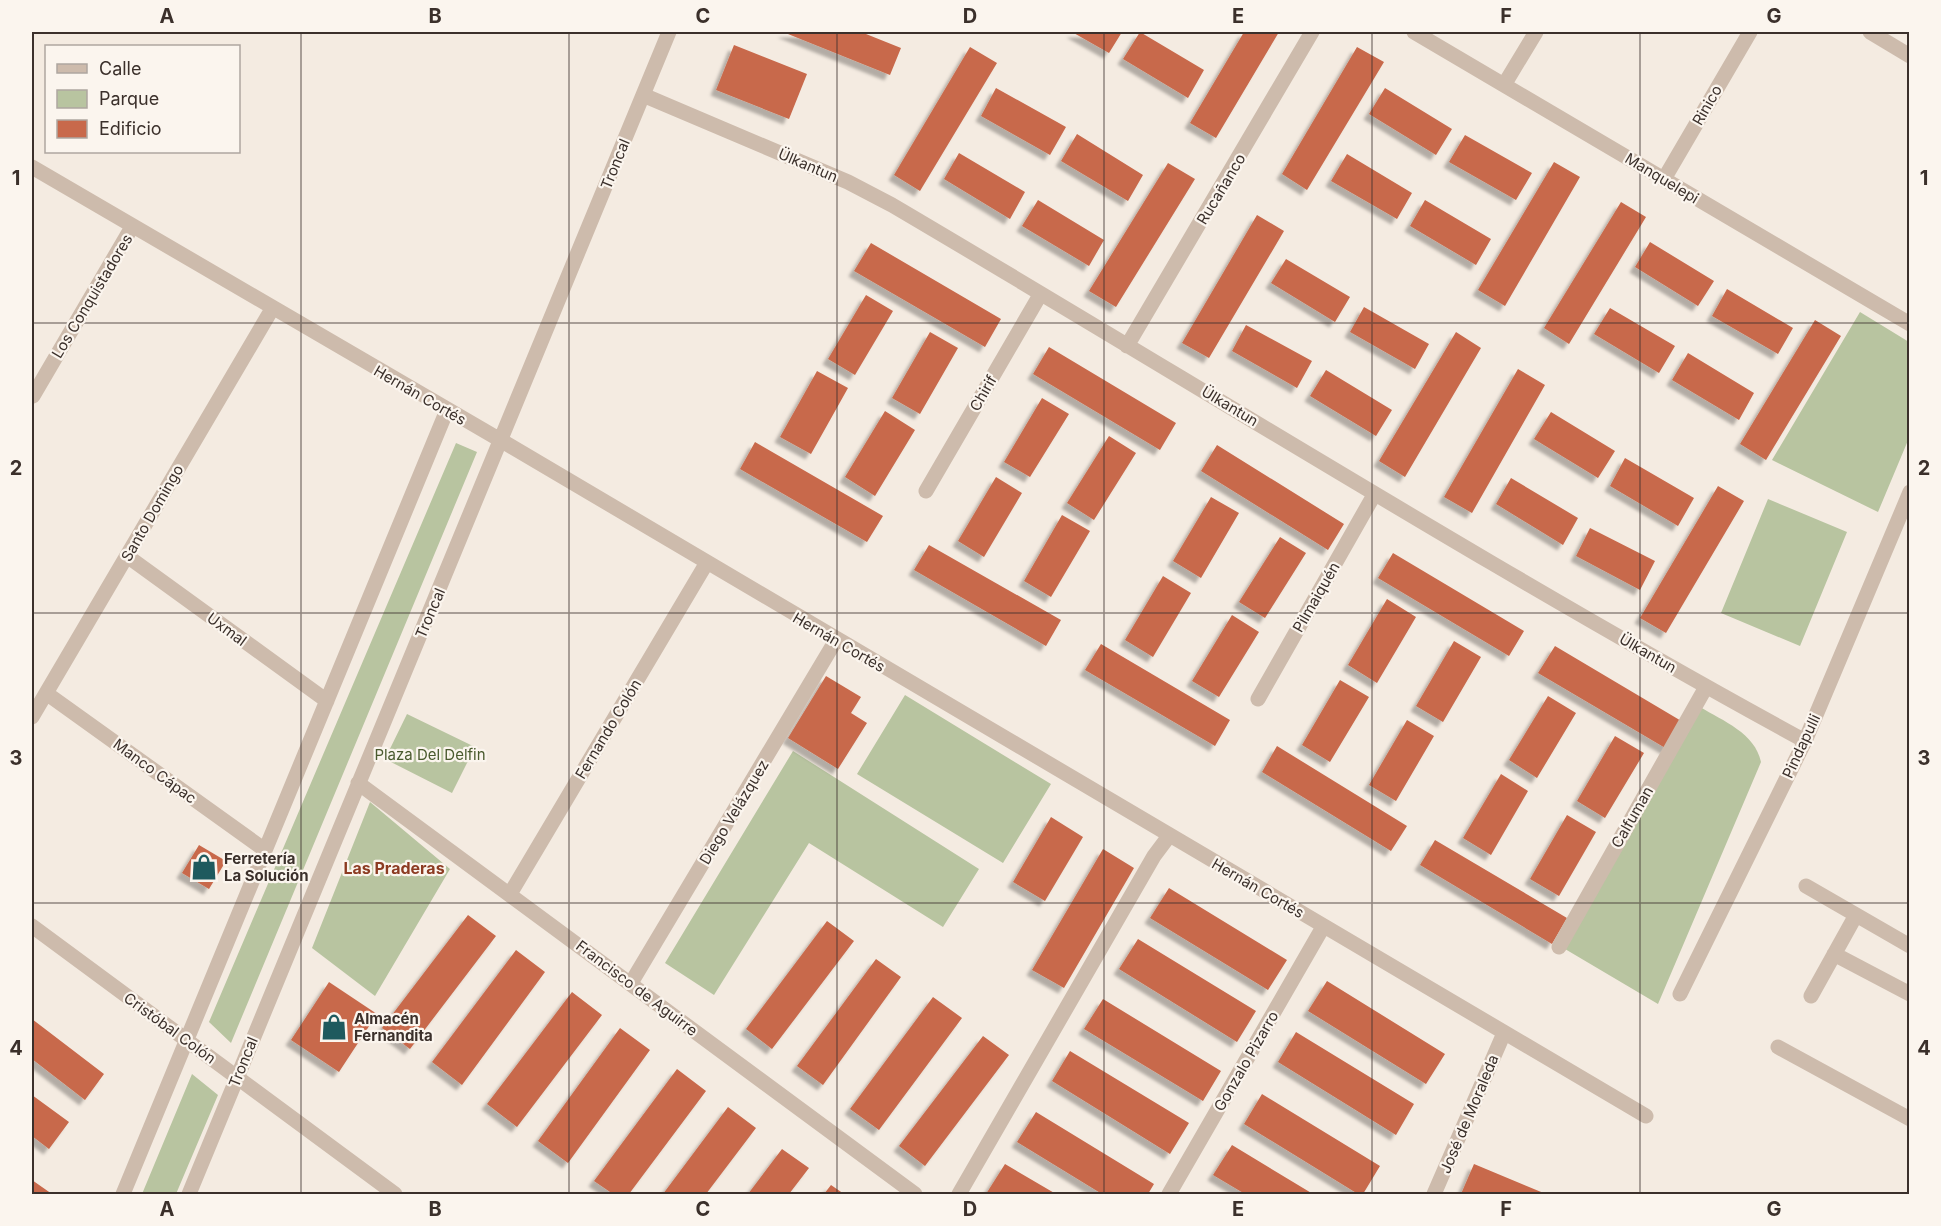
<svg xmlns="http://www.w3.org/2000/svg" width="1941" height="1226" font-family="Inter,sans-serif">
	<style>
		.green { fill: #b8c4a0 }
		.building { fill: #c8694b; filter: url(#shadow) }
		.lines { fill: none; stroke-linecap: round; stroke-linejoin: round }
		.street { stroke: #cdbbac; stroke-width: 15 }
		.grid { fill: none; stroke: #3b302b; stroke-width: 1.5; stroke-opacity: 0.55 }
		.labels { text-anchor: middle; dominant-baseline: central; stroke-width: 4.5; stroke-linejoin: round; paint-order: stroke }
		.street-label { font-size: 15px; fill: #3b302b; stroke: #fbf5ee }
		.park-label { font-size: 15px; fill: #4a5a2e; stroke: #fbf5ee }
		.poi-label { font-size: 15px; font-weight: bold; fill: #3b302b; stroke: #fbf5ee; text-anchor: start }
		.neighbourhood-label { font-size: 16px; font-weight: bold; fill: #8c3b22; stroke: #fbf5ee }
		.neatline { fill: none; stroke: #3b302b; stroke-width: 2 }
		.grid-label { font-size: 20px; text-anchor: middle; font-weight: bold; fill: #3b302b }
	</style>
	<defs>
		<filter id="shadow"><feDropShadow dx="-5.5" dy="5.5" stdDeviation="1.5" flood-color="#0004"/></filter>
	</defs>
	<rect width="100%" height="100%" fill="#f4ebe1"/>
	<!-- green -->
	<path class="green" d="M1860,312l49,30v96l-31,74 -106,-52z
		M456,443l21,9 -246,591 -22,-21z
		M1768,499l79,33 -47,114 -79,-33z
		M905,695l146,89 -48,79 -146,-89z
		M1700,707c23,14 55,26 61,55l-103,242 -93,-55z
		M407,714l68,33 -23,46 -67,-34z
		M793,751l186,118 -36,58 -134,-84 -95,152 -49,-32z
		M370,802l80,67 -75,127 -63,-48z
		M192,1074l26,21 -42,99h-34z"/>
	<!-- building -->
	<path class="building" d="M783,32h78l40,16 -11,27z
		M1072,32h50l-13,21z
		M1140,32l64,38 -16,28 -65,-39z
		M1244,32h35l-63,106 -26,-15z
		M734,45l73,29 -18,45 -73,-29z
		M970,47l27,16 -77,128 -26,-16z
		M1357,47l27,15 -77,128 -25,-16z
		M996,88l70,39 -16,28 -69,-39z
		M1385,88l67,41 -16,26 -67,-41z
		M1077,134l66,41 -15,26 -67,-40z
		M1465,135l67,38 -16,27 -67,-38z
		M959,153l66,39 -15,27 -66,-40z
		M1347,154l65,39 -15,26 -66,-38z
		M1554,162l26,15 -75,129 -27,-16z
		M1168,163l27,16 -79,128 -27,-16z
		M1038,200l66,40 -15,26 -67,-40z
		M1425,200l66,39 -15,26 -66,-39z
		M1621,202l25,15 -77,127 -25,-16z
		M1257,215l27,16 -75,127 -27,-15z
		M1650,242l64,39 -16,25 -63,-39z
		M871,243l130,76 -16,28 -131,-76z
		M1286,259l64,38 -15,25 -64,-39z
		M1727,289l66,39 -15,26 -66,-38z
		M866,295l27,16 -38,64 -27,-16z
		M1364,307l65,37 -14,25 -65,-37z
		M1610,308l65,38 -16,27 -65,-39z
		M1815,320l26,16 -75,124 -26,-16z
		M1246,325l66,36 -15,27 -65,-37z
		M930,332l28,16 -38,66 -28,-16z
		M1456,332l25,16 -76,129 -26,-16z
		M1049,347l127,76 -16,27 -127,-76z
		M1688,353l66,40 -15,27 -67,-40z
		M1518,369l27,16 -73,128 -28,-16z
		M1326,370l66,40 -16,26 -66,-40z
		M817,371l31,17 -37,66 -31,-17z
		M1042,398l27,16 -39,63 -26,-15z
		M885,411l30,19 -40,66 -30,-19z
		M1551,412l64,39 -17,27 -64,-39z
		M1109,436l27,17 -42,67 -27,-17z
		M755,442l128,74 -16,26 -127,-73z
		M1217,445l127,79 -16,26 -127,-79z
		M1625,458l69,40 -16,28 -68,-40z
		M996,477l26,16 -38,64 -26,-16z
		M1511,478l67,40 -15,27 -67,-41z
		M1718,486l26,15 -78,132 -26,-15z
		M1211,497l28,16 -38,65 -28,-17z
		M1062,515l28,16 -39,66 -27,-16z
		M1590,528l65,33 -15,29 -64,-34z
		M1280,537l26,16 -41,65 -26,-16z
		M929,545l132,75 -15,26 -132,-76z
		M1393,553l131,78 -15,25 -131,-78z
		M1163,576l28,17 -38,64 -28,-17z
		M1387,599l29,18 -39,66 -29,-18z
		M1232,615l27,17 -40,65 -27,-16z
		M1454,641l27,16 -38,65 -27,-16z
		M1101,644l129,76 -15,26 -130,-76z
		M1555,646l128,76 -16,27 -129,-76z
		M826,676l35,21 -10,16 16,10 -29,46 -50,-31z
		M1340,680l29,17 -39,65 -28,-17z
		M1548,696l28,17 -39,65 -28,-18z
		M1407,720l27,16 -38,65 -27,-16z
		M1615,736l29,17 -39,65 -28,-17z
		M1277,746l130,80 -16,25 -129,-79z
		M1501,774l27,17 -37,64 -28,-17z
		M1567,815l29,17 -37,64 -29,-17z
		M1051,817l32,20 -38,64 -32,-19z
		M1435,840l132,78 -15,26 -132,-79z
		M199,845l27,16 -17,28 -27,-16z
		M1103,849l31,19 -70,120 -32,-18z
		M1169,888l118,72 -19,30 -118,-72z
		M468,915l28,21 -86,113 -28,-21z
		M827,921l27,20 -82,108 -26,-20z
		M1138,939l118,72 -19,31 -118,-73z
		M516,950l29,22 -83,113 -30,-23z
		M876,959l25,18 -78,108 -26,-19z
		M1327,981l118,73 -19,30 -118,-73z
		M329,982l48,32 -38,58 -48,-32z
		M572,992l30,23 -85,112 -30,-23z
		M933,997l29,21 -83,112 -29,-21z
		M1103,999l118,72 -18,30 -119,-72z
		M32,1019l72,55 -19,26 -53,-41z
		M620,1028l30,22 -82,113 -30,-22z
		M1296,1032l118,72 -18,31 -118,-73z
		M983,1036l26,19 -84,111 -26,-20z
		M1070,1051l119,72 -19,31 -118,-73z
		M677,1069l29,22 -77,103h-16l-19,-13z
		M1262,1094l118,72 -17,28h-5l-114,-70z
		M32,1095l37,27 -20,27 -17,-13z
		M728,1107l28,21 -50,66h-43z
		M1036,1112l118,72 -6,10h-46l-85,-52z
		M1232,1145l81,49h-68l-32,-19z
		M782,1149l27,19 -20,26h-41z
		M1005,1164l51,30h-70z
		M1474,1164l72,30h-85z
		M32,1180l20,14h-20z
		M831,1185l13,9h-20z"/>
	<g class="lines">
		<!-- street -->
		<path class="street" d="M1414,32l496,292
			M1870,32l40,24
			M1504,85l32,-53
			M643,95l205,87 44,23c304,179 603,367 913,536
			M32,167l470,274 1144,675
			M1664,179l86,-147
			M1127,346l185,-314
			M33,396l99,-169
			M926,491l114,-196
			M127,556l200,145
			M46,693l219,157
			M1258,699l116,-204
			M32,717l240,-408
			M358,783l557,411
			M1806,886l104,60
			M510,894l196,-330
			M32,926l363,268
			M1559,947l147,-260
			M1834,954l76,40
			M631,983l205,-343
			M1680,994l125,-253 105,-249
			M1811,996l45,-81
			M1778,1047l132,72
			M123,1194l324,-784
			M189,1194l480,-1162
			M959,1194l195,-338 15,-20
			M1169,1194l154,-267
			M1434,1194l70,-161"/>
	</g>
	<!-- grid -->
	<path class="grid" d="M301,32v1162M569,32v1162M837,32v1162M1104,32v1162M1372,32v1162M1640,32v1162M32,323h1878M32,613h1878M32,903h1878"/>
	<!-- icons -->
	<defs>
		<g id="shop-bare" transform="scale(2.07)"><path d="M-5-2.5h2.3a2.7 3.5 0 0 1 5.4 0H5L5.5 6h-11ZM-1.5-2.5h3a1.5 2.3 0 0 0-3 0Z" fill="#1f5a5e" stroke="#fbf5ee" stroke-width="2.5" paint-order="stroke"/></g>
	</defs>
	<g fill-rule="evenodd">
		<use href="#shop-bare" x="204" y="867"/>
		<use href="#shop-bare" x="334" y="1027"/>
	</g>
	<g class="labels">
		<!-- street labels -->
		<g class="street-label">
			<text transform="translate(1707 105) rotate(-60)">Rinico</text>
			<text transform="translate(615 164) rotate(-68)">Troncal</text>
			<text transform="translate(808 165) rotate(23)">Ülkantun</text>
			<text transform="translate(1662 178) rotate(31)">Manquelepi</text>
			<text transform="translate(1221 189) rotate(-59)">Rucañanco</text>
			<text transform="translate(92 296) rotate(-59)">Los Conquistadores</text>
			<text transform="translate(983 393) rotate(-60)">Chirif</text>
			<text transform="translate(420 395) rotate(30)">Hernán Cortés</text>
			<text transform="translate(1230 406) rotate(31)">Ülkantun</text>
			<text transform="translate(152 513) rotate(-60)">Santo Domingo</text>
			<text transform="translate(1316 597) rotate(-60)">Pilmaiquén</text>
			<text transform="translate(430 613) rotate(-67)">Troncal</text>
			<text transform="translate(227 629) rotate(36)">Uxmal</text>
			<text transform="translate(839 642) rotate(30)">Hernán Cortés</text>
			<text transform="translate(1648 653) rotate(30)">Ülkantun</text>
			<text transform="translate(608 729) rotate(-59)">Fernando Colón</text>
			<text transform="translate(1801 746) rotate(-65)">Pindapulli</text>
			<text transform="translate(155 771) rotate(36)">Manco Cápac</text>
			<text transform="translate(734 812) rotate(-59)">Diego Velázquez</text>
			<text transform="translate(1632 817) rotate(-60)">Calfuman</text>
			<text transform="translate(1258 888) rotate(30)">Hernán Cortés</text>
			<text transform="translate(637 988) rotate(37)">Francisco de Aguirre</text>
			<text transform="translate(170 1028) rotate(36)">Cristóbal Colón</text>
			<text transform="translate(1246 1061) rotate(-60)">Gonzalo Pizarro</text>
			<text transform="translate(243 1062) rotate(-68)">Troncal</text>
			<text transform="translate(1469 1114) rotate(-67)">José de Moraleda</text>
		</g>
		<!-- park labels -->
		<g class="park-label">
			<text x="430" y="754">Plaza Del Delfin</text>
		</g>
		<!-- poi labels -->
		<g class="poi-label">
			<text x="224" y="858">Ferretería<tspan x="224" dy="17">La Solución</tspan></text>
			<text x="354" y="1018">Almacén<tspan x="354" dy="17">Fernandita</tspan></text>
		</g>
		<!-- neighbourhood labels -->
		<g class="neighbourhood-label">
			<text x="394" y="868">Las Praderas</text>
		</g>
	</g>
	<!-- border -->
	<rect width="1941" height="1226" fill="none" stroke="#fbf5ee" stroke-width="66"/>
	<!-- legend -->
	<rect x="45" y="45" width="195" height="108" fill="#fbf5ee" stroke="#aea6a0" stroke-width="1.5"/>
	<rect x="57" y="64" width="30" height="9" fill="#cdbbac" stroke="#aea6a0" stroke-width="1.5"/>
	<text x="99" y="75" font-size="18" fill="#3b302b">Calle</text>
	<rect x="57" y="90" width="30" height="18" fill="#b8c4a0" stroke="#aea6a0" stroke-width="1.5"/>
	<text x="99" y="105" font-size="18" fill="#3b302b">Parque</text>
	<rect x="57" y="120" width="30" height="18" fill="#c8694b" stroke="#aea6a0" stroke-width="1.5"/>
	<text x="99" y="135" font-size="18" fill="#3b302b">Edificio</text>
	<rect x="33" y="33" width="1875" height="1160" class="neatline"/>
	<g class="grid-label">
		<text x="167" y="23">A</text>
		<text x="435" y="23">B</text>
		<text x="703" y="23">C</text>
		<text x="970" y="23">D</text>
		<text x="1238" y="23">E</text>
		<text x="1506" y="23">F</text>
		<text x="1774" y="23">G</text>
		<text x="16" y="185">1</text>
		<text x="1924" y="185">1</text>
		<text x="16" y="475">2</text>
		<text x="1924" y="475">2</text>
		<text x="16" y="765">3</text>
		<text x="1924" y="765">3</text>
		<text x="16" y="1055">4</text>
		<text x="1924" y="1055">4</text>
		<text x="167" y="1216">A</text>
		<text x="435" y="1216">B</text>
		<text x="703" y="1216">C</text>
		<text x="970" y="1216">D</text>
		<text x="1238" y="1216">E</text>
		<text x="1506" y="1216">F</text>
		<text x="1774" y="1216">G</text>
	</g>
</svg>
